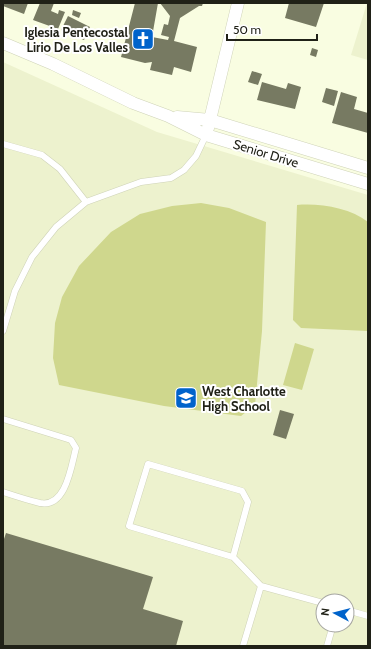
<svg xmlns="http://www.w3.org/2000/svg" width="371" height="649" font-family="Cabin,sans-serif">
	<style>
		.built { fill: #edf2ce; fill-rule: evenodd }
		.green { fill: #cfd78d }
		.building { fill: #777a62 }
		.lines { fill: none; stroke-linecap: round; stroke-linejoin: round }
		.lane-casing { stroke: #cfd3b8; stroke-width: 7 }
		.street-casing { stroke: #cfd3b8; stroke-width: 13 }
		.lane { stroke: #fff; stroke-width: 6 }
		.street { stroke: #fff; stroke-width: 12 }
		.labels { text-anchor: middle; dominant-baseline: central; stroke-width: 4; stroke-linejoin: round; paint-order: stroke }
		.poi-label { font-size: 13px; font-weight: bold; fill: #202117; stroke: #fff; text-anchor: end }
		.street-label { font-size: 13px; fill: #202117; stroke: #fff }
	</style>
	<rect width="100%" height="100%" fill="#f9fde1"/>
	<!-- built -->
	<path class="built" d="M367,3h1v57l-17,-5z
		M3,62l154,70 211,63v451h-365zM323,601h24v24h-24z"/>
	<!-- green -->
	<path class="green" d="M201,203l28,5 37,14 -4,109 -7,74 -14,11 -77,-10 -105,-21 -6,-27 2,-35 7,-26 17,-31 32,-34 29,-18 32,-8z
		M297,205c23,-2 53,3 71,17v109l-67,-3 -8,-8z
		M295,343l19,6 -12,41 -19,-5z"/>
	<!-- building -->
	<path class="building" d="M3,3h25l-4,11 -21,-8z
		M40,3h14l-3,8 7,3 1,-4 6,2 -7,17 -25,-9z
		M135,3h23l-6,34 16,3 1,-3 -8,-2 3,-11 4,1 2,-9 -10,-13h43l-1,3h-3l-19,12 -6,23 23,6 -6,25 -17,-5 -2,8 -22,-5 2,-8 -7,1 -24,-6z
		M289,3h35l-8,24 -31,-9z
		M73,10l8,3 -2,5 -7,-3z
		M68,16l22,11 -6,13 -23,-10z
		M312,48l6,2 -2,7 -6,-2z
		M252,71l10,3 -4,11 -10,-3z
		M262,82l24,7 2,-6 13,4 -6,22 -38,-9z
		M326,88l12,3 -4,15 -12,-4z
		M341,92l16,5 -3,12 14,4v20l-36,-10z
		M280,410l14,4 -8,25 -13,-4z
		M6,533l147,44 -10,32 40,12 -7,25h-173v-104z"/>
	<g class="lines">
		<!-- lane casing -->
		<g class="lane-casing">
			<path id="lane" d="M3,144l39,11 18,14 26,33
				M3,331l12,-40 17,-34 24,-30 30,-25 55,-20 30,-4 13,-8 12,-14 10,-21
				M3,419l68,21 5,8c-5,19 -10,60 -36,55 -13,-3 -25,-7 -37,-11
				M233,557l15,-55 -6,-11 -94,-27 -19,62 104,31 28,29 62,17
				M347,610l21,6
				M243,646l18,-60
				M327,646l6,-21"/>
		</g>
		<!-- street casing -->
		<g class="street-casing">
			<path id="street" d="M3,43l50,21 80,39 35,13 38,19 162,49
				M177,117l33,3 158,48
				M208,128l30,-125"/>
		</g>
		<!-- lane -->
		<use href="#lane" class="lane"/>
		<!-- street -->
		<use href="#street" class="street"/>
	</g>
	<!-- icons -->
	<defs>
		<g id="church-square" transform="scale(1.15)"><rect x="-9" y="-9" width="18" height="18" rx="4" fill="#0063cb" stroke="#fff"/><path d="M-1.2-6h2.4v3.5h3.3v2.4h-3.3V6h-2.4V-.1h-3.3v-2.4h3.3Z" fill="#fff"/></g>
		<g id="school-square" transform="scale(1.15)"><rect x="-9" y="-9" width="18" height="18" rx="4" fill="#0063cb" stroke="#fff"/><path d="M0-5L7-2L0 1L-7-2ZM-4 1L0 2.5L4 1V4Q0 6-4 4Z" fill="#fff"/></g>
	</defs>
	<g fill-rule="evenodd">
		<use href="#church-square" x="143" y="39"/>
		<use href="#school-square" x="186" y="398"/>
	</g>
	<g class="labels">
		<!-- poi labels -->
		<g class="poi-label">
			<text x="128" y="32">Iglesia Pentecostal<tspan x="128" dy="15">Lirio De Los Valles</tspan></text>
			<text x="202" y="391" text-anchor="start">West Charlotte<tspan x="202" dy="15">High School</tspan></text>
		</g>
		<!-- street labels -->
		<g class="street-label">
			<text transform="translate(266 153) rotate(17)">Senior Drive</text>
		</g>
	</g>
	<!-- border -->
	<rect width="371" height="649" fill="none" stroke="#202117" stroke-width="8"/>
	<!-- north arrow -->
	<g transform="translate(335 613) rotate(277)"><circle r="19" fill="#ffffff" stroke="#a6a6a2"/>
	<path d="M0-3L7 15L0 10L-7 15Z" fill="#0063cb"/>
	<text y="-6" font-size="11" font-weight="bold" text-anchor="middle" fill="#202117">N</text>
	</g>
	<!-- scale -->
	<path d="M227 34v6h90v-6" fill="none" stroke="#202117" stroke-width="2"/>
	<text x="233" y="34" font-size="12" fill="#202117" stroke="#ffffff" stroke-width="3" paint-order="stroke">50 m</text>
</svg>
